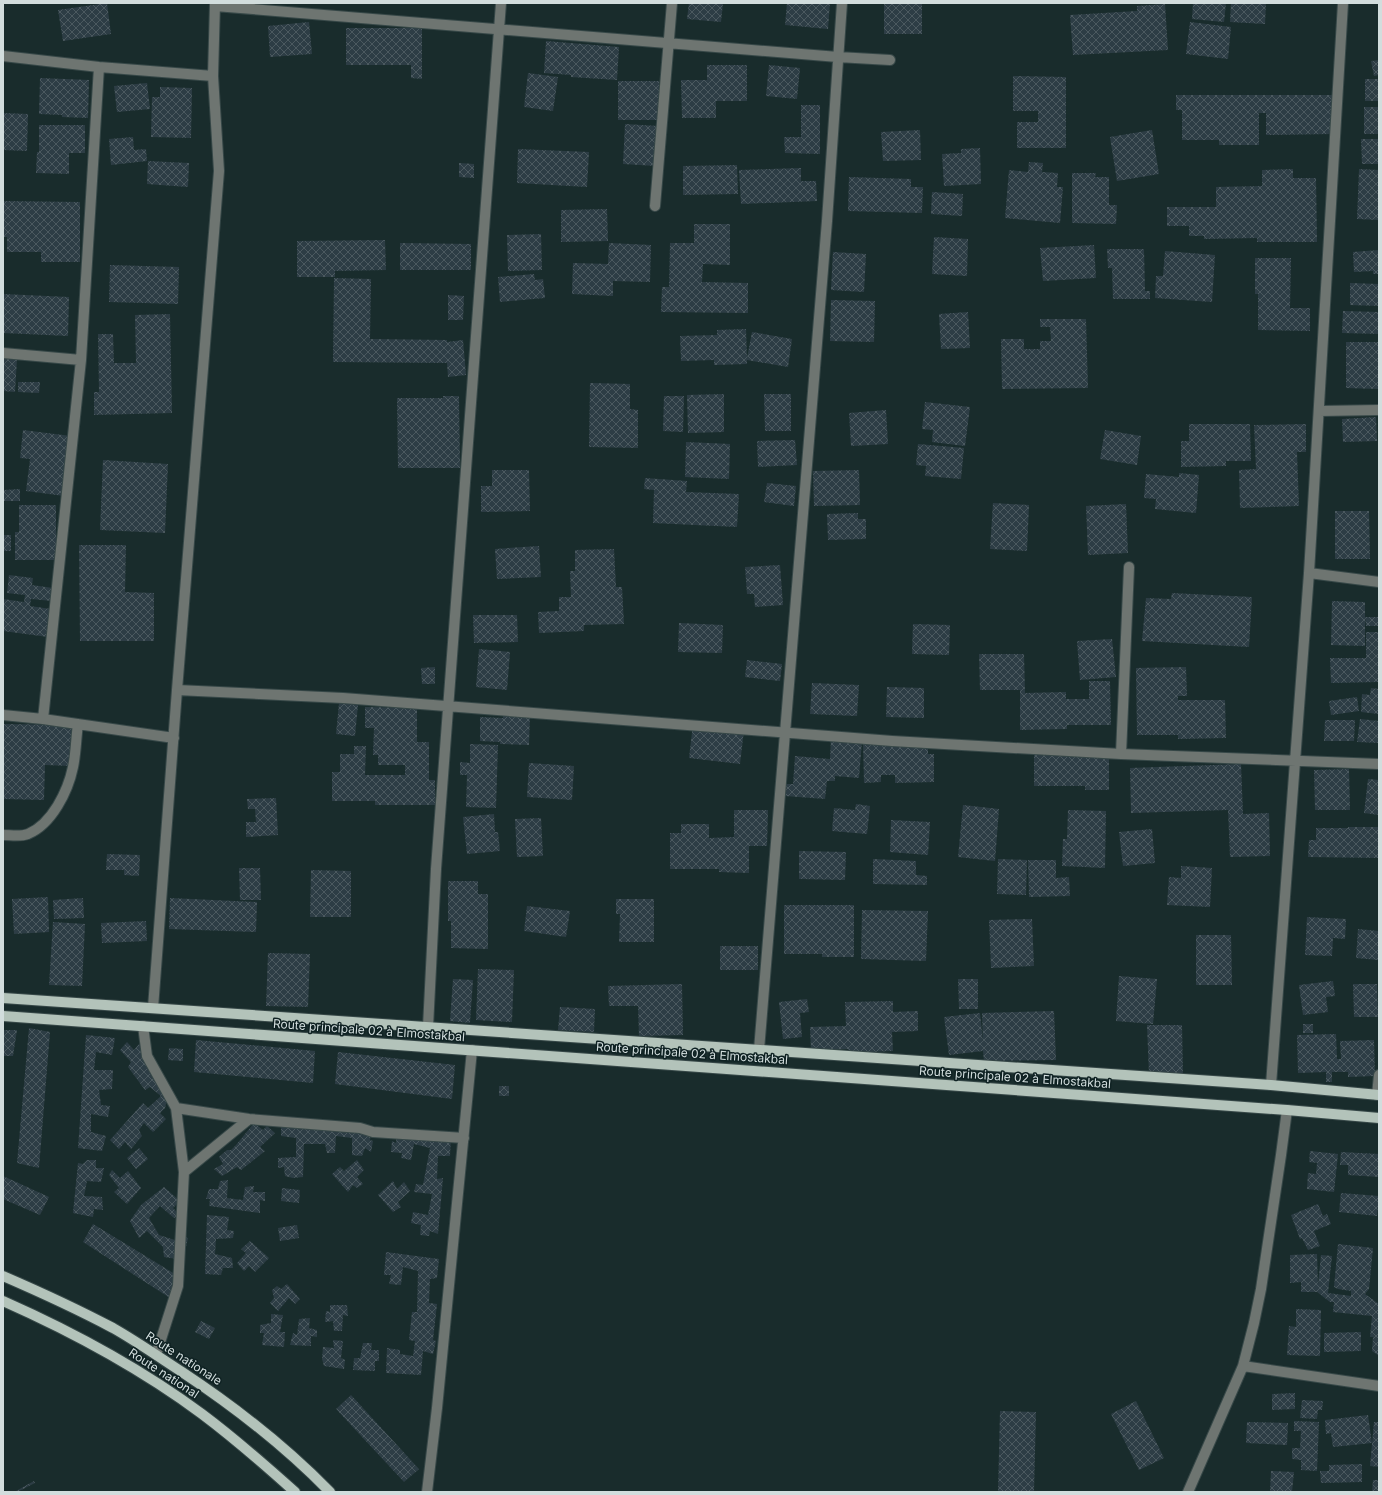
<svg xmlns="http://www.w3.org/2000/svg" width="1382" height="1495" font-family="Inter,sans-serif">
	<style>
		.building { fill: url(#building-cross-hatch) }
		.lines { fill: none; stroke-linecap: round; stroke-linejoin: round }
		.minor-casing { stroke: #374848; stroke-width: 12 }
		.major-casing { stroke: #374848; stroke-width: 12 }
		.minor { stroke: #6e7571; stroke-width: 10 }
		.major { stroke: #b3c3ba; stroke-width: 10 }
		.labels { text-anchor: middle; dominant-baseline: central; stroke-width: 3; stroke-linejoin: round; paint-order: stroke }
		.street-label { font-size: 12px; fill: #d2dddd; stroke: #0f2223 }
	</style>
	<defs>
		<pattern id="building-cross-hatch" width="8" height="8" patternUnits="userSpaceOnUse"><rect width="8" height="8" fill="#2d3d45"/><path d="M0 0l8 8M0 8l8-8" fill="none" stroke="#4b595f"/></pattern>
	</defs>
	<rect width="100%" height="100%" fill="#192c2c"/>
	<!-- building -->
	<path class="building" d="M107,3l4,31 -48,7 -5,-31z
		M689,3h34l-2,19 -34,-3z
		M787,3h43l-2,26 -43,-4z
		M884,3h38v31h-38z
		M1193,3h33l-2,19 -32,-3z
		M1231,3h35l-1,21 -35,-2z
		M1165,4l3,46 -95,5 -3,-40 67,-4v-5z
		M309,22l3,32 -42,3 -2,-31z
		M1190,22l41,5 -3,32 -42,-5z
		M346,28h76v51l-11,-1v-13h-65z
		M546,41l73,6 -2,33 -46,-3v-2l-27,-2z
		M1379,60v15l-5,1 -3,-15z
		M707,65h40v36h-31v17h-34l-1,-38h26z
		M769,65l31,3 -3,31 -31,-3z
		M528,73l30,4 -5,34 -29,-4z
		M1013,76l53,1v71h-49v-26h21v-11h-25z
		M40,78l49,2 -1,38 -26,-1v-2l-23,-1z
		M1365,79h14v22h-14z
		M618,81h41v39h-41z
		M147,83l3,26 -33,3 -3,-26z
		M160,87l32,1 -1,50 -40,-1 1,-40h8z
		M1176,95h157v39l-67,1v-22h-7v32h-40v-5h-37v-30h-6z
		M801,105h19v49l-35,-1 -1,-16h17z
		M1364,107h15v27h-15z
		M3,113l25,1 -1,37 -24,-1z
		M625,124l34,2 -3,40 -33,-2z
		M39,125h46v28h-16v21l-33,-1 1,-21h2z
		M920,130l1,30 -38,1 -2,-29z
		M1152,130l7,44 -42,7 -7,-44z
		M133,137l1,13 12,-1 1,12 -36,4 -2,-26z
		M1361,139h18v25h-17z
		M980,148l1,36 -37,2 -2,-32 19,-1v-4z
		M518,149l71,3 -2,35 -70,-4z
		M148,161l41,2 -1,24 -41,-3z
		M1029,162l14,1 -1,9 16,1 -1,14h6l-3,36 -55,-5 4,-48 19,2z
		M459,163l15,1v14l-15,-1z
		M737,165l1,29 -55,1v-29z
		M801,168v13h15l1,20 -76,3 -2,-34z
		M1293,169v9h23l1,64h-60v-4l-53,1v-3h-15v-10h-22v-19h49v-20l46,-1v-16z
		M1359,169l20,1v50l-22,-1z
		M1072,173h24l-1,4h14v28h8l-1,19 -44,-1z
		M849,177l62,2v8h12l-1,26 -74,-2z
		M932,192l31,2 -1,22 -31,-2z
		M3,201l77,1v60h-39v-10h-34v-15h-4z
		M607,209l1,32 -47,1v-32z
		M694,224h36v41l-27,-1 -1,18 46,1v30l-87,-1 1,-25h7l1,-44h24z
		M541,234l1,36 -34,1 -1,-36z
		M934,237l34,2 -1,37 -35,-2z
		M385,240l1,30 -51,1v6h-38v-36z
		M400,243l71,1v26h-71z
		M609,243l42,2 -1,37 -37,-1v15l-41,-2 1,-31 35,1z
		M1094,245l2,33 -53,3 -3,-33z
		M1107,249h37l1,42h5v8h-37l-1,-31h-4z
		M1379,250v24h-6v-3l-19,1 -1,-20z
		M1165,251l50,4 -3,47 -57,-4 1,-22h7z
		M833,252l33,2 -2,38 -33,-2z
		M1255,258h36l-1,50h20v23l-52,-1v-36h-3z
		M110,265l69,2 -1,37 -69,-2z
		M534,274l1,6 8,-1 2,19 -45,4 -2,-25z
		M334,278l37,1 -1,60 77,1v2l16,-2 3,35 -18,2 -1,-14 -114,-1z
		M1350,283l29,1v22l-29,-1z
		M3,294l66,3 -1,39 -65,-3z
		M448,295l16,1 -1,24h-15z
		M831,300l44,1 -1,41 -44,-1z
		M1343,311l36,1v22l-37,-1z
		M968,312l2,36 -29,1 -2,-35z
		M170,314l2,99 -78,2v-23h5l-1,-58h15l1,29h22l-1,-48z
		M1040,319h46l2,69 -86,1 -1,-50h23v10h16v-8h11l-1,-14h-10z
		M746,329l1,29 5,-26 40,7 -4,28 -41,-7v4l-33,1v-5l-33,1 -1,-25 37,-1v-5z
		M1346,342h33v47l-33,-1z
		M3,358l14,1 -2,33 -12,-1z
		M18,382h22l-1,11 -21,-1z
		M590,383l40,1v25l8,1v38l-49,-1z
		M724,394v38l-36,1 -1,-38z
		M764,394h27v37h-26z
		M443,396h16l1,72h-62l-1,-70h46z
		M664,396h20l-1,36 -20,-1z
		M925,402l45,5 -5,39 -33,-4 1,-12 -11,-1z
		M886,410l2,34 -37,2 -2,-33z
		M1376,417l1,24 -34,1 -1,-23z
		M1189,424h61l1,37h-25v5l-45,1v-26h8z
		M1306,424v28h-9l2,54 -59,2 -1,-38 17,-1 -2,-44z
		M23,430l48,6 -7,60 -38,-5 4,-32 -10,-1z
		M1105,430l36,6 -4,29 -37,-6z
		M795,440l2,25 -39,2 -1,-26z
		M686,442l44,2 -1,35 -44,-2z
		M918,444l46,4 -3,31 -36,-3 1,-10 -10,-1z
		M103,460l65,4 -3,69 -65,-3z
		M492,470h37l1,41 -49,1v-26h11z
		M859,470l1,35 -46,1 -1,-35z
		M1179,473l20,2 -3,38 -41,-4 1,-10 -12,-1 2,-24 33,3z
		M645,478l42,3 -1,11 53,2 -2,33 -84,-4 1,-33 -10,-1z
		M767,483l29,3 -2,20 -30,-4z
		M20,489v12h-17v-11z
		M993,503l36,2 -2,46 -37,-2z
		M1126,504l2,49 -40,2 -2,-49z
		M19,505h37v55h-41v-28h4z
		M1335,511h34l1,48h-35z
		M858,513v6h8v20l-38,1 -1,-26z
		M3,535h8v16h-8z
		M79,545h47l-1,47 29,1v48h-74z
		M539,546l2,31 -44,2 -2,-30z
		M614,549l2,38h6l2,37 -40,1v6l-45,2 -1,-21 21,-1v-14h12l-1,-26h5v-21z
		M780,565l3,40 -28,2 -1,-13h-7l-2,-27z
		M9,575l24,3 -1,7 21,3 -1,13 -21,-2 -1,7 21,3 -3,28 -45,-6v-32l21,3 1,-7 -18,-2z
		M1172,593l80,4 -3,50 -107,-6 4,-43 25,1z
		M1332,601l33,1v44l-34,-1z
		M473,615h44l1,27 -44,1z
		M1365,617h13v9h-12z
		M679,623l44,2 -1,28 -44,-1z
		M913,624l37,1 -1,30 -37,-1z
		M1366,632h13v50l-48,1 -1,-25h36z
		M1112,639l4,38 -36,3 -3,-39z
		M479,649l31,3 -3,38 -31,-3z
		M979,654h45l1,39 41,-1v7h23v-18h21l1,44h-44v4l-47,1v-40h-40z
		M747,660l35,4 -2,17 -35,-4z
		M435,667v17h-13l-1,-16z
		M1186,667l1,29h-9v4h47l1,38 -48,1v-4h-41l-1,-67z
		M812,683l47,2 -2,31 -47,-2z
		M887,687l37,1v30l-38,-1z
		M1371,688l8,1v25l-18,-2 1,-18 8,1z
		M1357,697l2,14 -28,4 -2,-14z
		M339,703l19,2 -3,31 -19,-2z
		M365,707l52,1v34h12v38h6v25h-60v-4h-43v-29h8v-18h14v-8h12l-1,29h40v-10h-27v-10h-5l1,-27h-9z
		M503,713l27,1 -1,31 -29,-1v-2l-20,-1v-24l23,1z
		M1360,719l19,2v22l-22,-1z
		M1325,720h30l-1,21h-30z
		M3,724l69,1 -1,41 -26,-1 -1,35 -41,-1z
		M693,724l51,6 -4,34 -51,-6z
		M831,738l31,3 -3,37 -24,-2v5h-8l-2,18 -40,-3 1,-12h7l2,-28 35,3z
		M928,740v14h6v28l-39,1v-8h-14v7l-17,1 -1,-42z
		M470,744l28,1 -2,63 -30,-1 1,-32h-7v-13l10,1z
		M1034,755l75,1v34h-24v-4h-51z
		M529,763l45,3 -2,34 -45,-3z
		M1241,764l2,50 26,-1 1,43 -40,1 -2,-47 -97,3 -1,-45z
		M1349,769l1,41h-35l-1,-40z
		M1368,779l11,1v35l-15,-2z
		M276,798l2,37 -32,2v-15h10l-1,-13h-7l-1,-10z
		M856,804l14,2 -3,28 -35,-3 2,-23 21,2z
		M963,805l36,4 -4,52 -37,-4z
		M734,810h34l-1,36h-18v27l-30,-1v-3h-49v-36h11v-9h28v14l25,-1z
		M1068,810l38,1 -1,57 -43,-2 1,-27h4z
		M494,814l1,18h3l2,19 -33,3 -4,-37z
		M541,818l2,38 -26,1 -2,-38z
		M891,820l39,2 -2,33 -38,-3z
		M1348,827h31v31l-71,-1 1,-17h7v-12h32z
		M1152,829l3,34 -32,3 -4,-34z
		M799,851l47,1 -1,28 -46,-1z
		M107,854l33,1 -1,21 -15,-1v-5h-18z
		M873,859l43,2v14l11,1v9l-54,-1z
		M998,859l29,1 -1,35 -29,-1z
		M1028,860h28v18l13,-1 1,19 -41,1z
		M1181,866l31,2 -2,39 -43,-2 2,-28 12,1z
		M239,868h21l1,32h-21z
		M311,870l40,1v46h-41z
		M448,881h30v13h10v55l-37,-1v-27h-3z
		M48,897l1,35 -35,2 -2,-35z
		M83,898l1,20 -30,1 -1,-19z
		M170,898l87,4 -1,30 -87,-3z
		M616,899h38v43h-35l1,-28h-4z
		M784,905h70v52h-32v-3h-38z
		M527,906l43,5 -4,26 -42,-6z
		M862,910l66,1 -2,50 -65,-2z
		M1307,917l39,2 -1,20 -12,-1 -1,18 -27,-1z
		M1032,919l2,47 -43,2 -2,-48z
		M146,921l1,20 -45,2 -1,-20z
		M53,922l32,2 -3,62 -33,-1z
		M1358,929l21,2 -1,29 -22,-2z
		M1196,935h35l1,50h-36z
		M720,946h38v24h-38z
		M268,953l42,1 -2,53 -42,-1z
		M478,969l36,1 -2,52 -36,-2z
		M1119,976l38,3 -4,45 -37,-3z
		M453,979l20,1 -3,43 -20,-2z
		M958,979h20v30h-19z
		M1333,981l2,15 -9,1 2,15 -25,3 -4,-30z
		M682,984l1,51 -44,1 -1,-30h-29l-1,-20z
		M1353,984h24l1,33h-24z
		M807,999l2,13 -9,1 2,24 -19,2 -4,-37z
		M893,1001v11l25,-1v20l-26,1 1,19 -45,2v-4l-37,1 -1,-23 36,-1 -1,-24z
		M560,1007l35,2 -1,23 -36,-2z
		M1054,1011l2,49 -72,1 -1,-10 -34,4 -5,-38 36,-4 3,29 -1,-29z
		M1303,1024h10v9h-10z
		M1147,1025h35l1,50h-34z
		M29,1028l21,4 -11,136 -22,-5z
		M3,1030h14l-4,26h-10z
		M1336,1034l1,25h4l-1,-18 34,-1 1,36 -27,1v-5h-16v10h-6v-10l-28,1 -1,-38z
		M86,1035l29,3 -3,17 -16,-3 -2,18h19l-1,19 -13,1 2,15 9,1 -2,11 -17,-3v18l15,4 -4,15 -24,-3z
		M196,1040l119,11 -2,32 -119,-11z
		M127,1042l7,8 5,-6 28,36 -7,2 9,10 -4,16 -5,5 6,6 -13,13 -9,-9 -5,7 3,6 -11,13 -6,-7 -6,7 -9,-9 33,-37 5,5 13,-12 -11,-9 -5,3 -17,-23 3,-5 -11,-12z
		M169,1048l14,1v12l-15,-1z
		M338,1052l117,13 -3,34 -117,-15z
		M499,1086h10v10h-10z
		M289,1120l82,10 -1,10 3,1 -2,11 -6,-4 -3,8 -10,-1v-17l-16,-2 -1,17h-8l-2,-9h-21l-1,33 -10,1 -8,-2 -1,-9 -6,1v-10l18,-1v-19l-15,-2v-9l7,1z
		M254,1123l9,7 4,-4 8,7 -15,14 5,4 -24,19 -4,-3 -15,9 -8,-7 9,-5 -4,-7 8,-7h4l5,-5z
		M397,1131l54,6 -1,19h-12l-1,23 6,-1 -5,56 -8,-3 -1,5 -9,-1 1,-10 -10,-2 2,-11 15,3 4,-21 -18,-2 2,-8 7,1 7,-37 -16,-4 -3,16 -10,-2 1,-5 -11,-1 1,-11 4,2z
		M139,1148l9,11 -12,10 -9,-11z
		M1310,1151l28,3 -4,38 -27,-3 1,-16 8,1 1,-11 -8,-1z
		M1341,1152l38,2v23l-31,-2v-10h-8z
		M87,1160h9v8h8l-3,14 -14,-1 -3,15 18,1 1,13 -9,-1 -1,8 -20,-4 5,-50 5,1z
		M357,1160l7,10 -7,7 6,7 -6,4 -4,-3 -5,7 -16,-18 8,-7 4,4z
		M112,1170l8,8 8,-7 13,17 -14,16 -13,-12 5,-4 -10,-13z
		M3,1176l46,21 -9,18 -37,-16z
		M228,1180l-1,18 16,2 2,-13 9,-1 -1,6h12v9l-5,-1v13l-51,-7 1,-7h-4l3,-10h9l2,-8z
		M393,1181l4,8 7,-7 6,9 -12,11 3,5 -8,5 -15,-17z
		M164,1187l16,14 -7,7 7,7 -6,3 -14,-12 -11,12 10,17 16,5 1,-6 12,4 -5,22 -19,-3 -1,-10 -16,-16 -8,7 -9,-17 11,-16z
		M282,1188l18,2 -1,13 -18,-2z
		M1341,1193l38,3 -2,20 -38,-4z
		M1318,1204l5,12 4,-2 4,10 -17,7 6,15 -12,4 -6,-12 -2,1 -9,-24z
		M207,1215l22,2 -2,13 7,1 -1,7 -17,1 -1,15 17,4 1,10h-10l-2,7 -16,-1z
		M93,1224l90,55 -13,19 -87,-56z
		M297,1225l2,13 -19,3 -2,-13z
		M250,1241l19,17 -14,14 -6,-6 -5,5 -7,-8 9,-10 -5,-4z
		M1338,1244l35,4 -4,41 -4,5 14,10v52l-7,-5 1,-14h-3l2,-21 -39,-4 1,-10h-4l-13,-10h-16v-10l-11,1v-28l27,-1 1,31 3,-30 11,1 -4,37 23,3v-5l-13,-2 -4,-2z
		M386,1252l53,7 -2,19 -7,1 -1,24 8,1 -4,36 3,1 -3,13 -10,-3 -2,24 -35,-2 1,-25 13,2v4l13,2 2,-15 -6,-1 3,-28h5l1,-41 -15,-4 -2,18 -12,-1 2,-9h-7z
		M287,1284l13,15 -5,5 -6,-6 -11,13 -8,-8 4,-5 -2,-8 5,-4 4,3z
		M330,1305h17l1,11 -5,-1 -1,16h-8l-1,-10 -8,1 1,-11 4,1z
		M1296,1309l25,1 -1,46 -33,-1 2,-29 7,1z
		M271,1314l12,1 -3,17h5l-1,15 -22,-2 2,-12h-4v-8l11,-2z
		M310,1318l-1,10 8,2v7l-6,-1v10l-21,-1 3,-12 4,2 2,-16z
		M201,1321l14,7 -6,11 -14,-7z
		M1361,1332v19l-37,1v-19z
		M333,1340l10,1 -2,17 4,2 -1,9 -20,-3 -2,-7 1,-12 11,1z
		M363,1343h9l-1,7h8v11h-4v10l-22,-1 1,-12h6z
		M1295,1393v16l-23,1v-16z
		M351,1395l68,74 -15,13 -68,-73z
		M1302,1400l21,1 -1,9h-4l-1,9 -17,-1z
		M1136,1401l28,57 -25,12 -28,-56z
		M1000,1411l36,1 -2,80h-36z
		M1368,1415l4,28 -39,4 -2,-14 -5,1 -1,-14z
		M1294,1421l25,1 -2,49 -16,-1v-10l-9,-1v-11h8l1,-17h-7z
		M1247,1422l41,1 -1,22 -41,-2z
		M1374,1422h5v45l-9,-1z
		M1362,1464v18l-41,1 -1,-12h9v-6z
		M1271,1471l23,1 -2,20h-22z
		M1373,1480h6v12h-7z
		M34,1481l1,2 -18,9 -1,-1z"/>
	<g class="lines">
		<!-- minor casing -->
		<g class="minor-casing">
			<path id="minor" d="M215,6l623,51 52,3
				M3,56l96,11 114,9
				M655,206l17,-203
				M3,353l78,7
				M1319,411l60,-1
				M1309,573l70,9
				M177,690l166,8 549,43 229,13 258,10
				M3,715l40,4 131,19
				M43,719l38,-359 18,-293
				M1121,754l8,-187
				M3,835c8,0 17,2 25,-1 24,-10 40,-43 45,-67 3,-14 3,-29 5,-43
				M153,1008l24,-318 42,-519 -6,-95 2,-73
				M143,1026l4,30 29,52 8,64 -6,114 -22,69
				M428,1027l8,-158 65,-866
				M759,1050l68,-829 15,-218
				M1271,1085l38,-512 34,-570
				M1377,1095l2,-20
				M176,1108l73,11 111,9 13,4 91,6
				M184,1172l65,-53
				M1243,1366l136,20
				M427,1492l10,-84 35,-358
				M1188,1492l55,-126 11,-43 7,-34 20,-134 6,-45"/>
		</g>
		<!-- major casing -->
		<g class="major-casing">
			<path id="major" d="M3,998l1268,87 108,10
				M3,1016l1284,94 92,8
				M3,1276c37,16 74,33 110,52 23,13 46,29 69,44 53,35 103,74 148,120
				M3,1301c70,31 137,67 199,113 32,24 63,51 93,78"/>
		</g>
		<!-- minor -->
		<use href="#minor" class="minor"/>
		<!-- major -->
		<use href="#major" class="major"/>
	</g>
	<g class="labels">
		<!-- street labels -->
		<g class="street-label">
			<text transform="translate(369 1030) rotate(4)">Route principale 02 à Elmostakbal</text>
			<text transform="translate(692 1053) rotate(4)">Route principale 02 à Elmostakbal</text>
			<text transform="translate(1015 1077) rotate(4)">Route principale 02 à Elmostakbal</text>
			<text transform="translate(184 1358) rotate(33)">Route nationale</text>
			<text transform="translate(164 1373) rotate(33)">Route national</text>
		</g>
	</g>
	<!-- border -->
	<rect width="1382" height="1495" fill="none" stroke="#d2dddd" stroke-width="8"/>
</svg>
